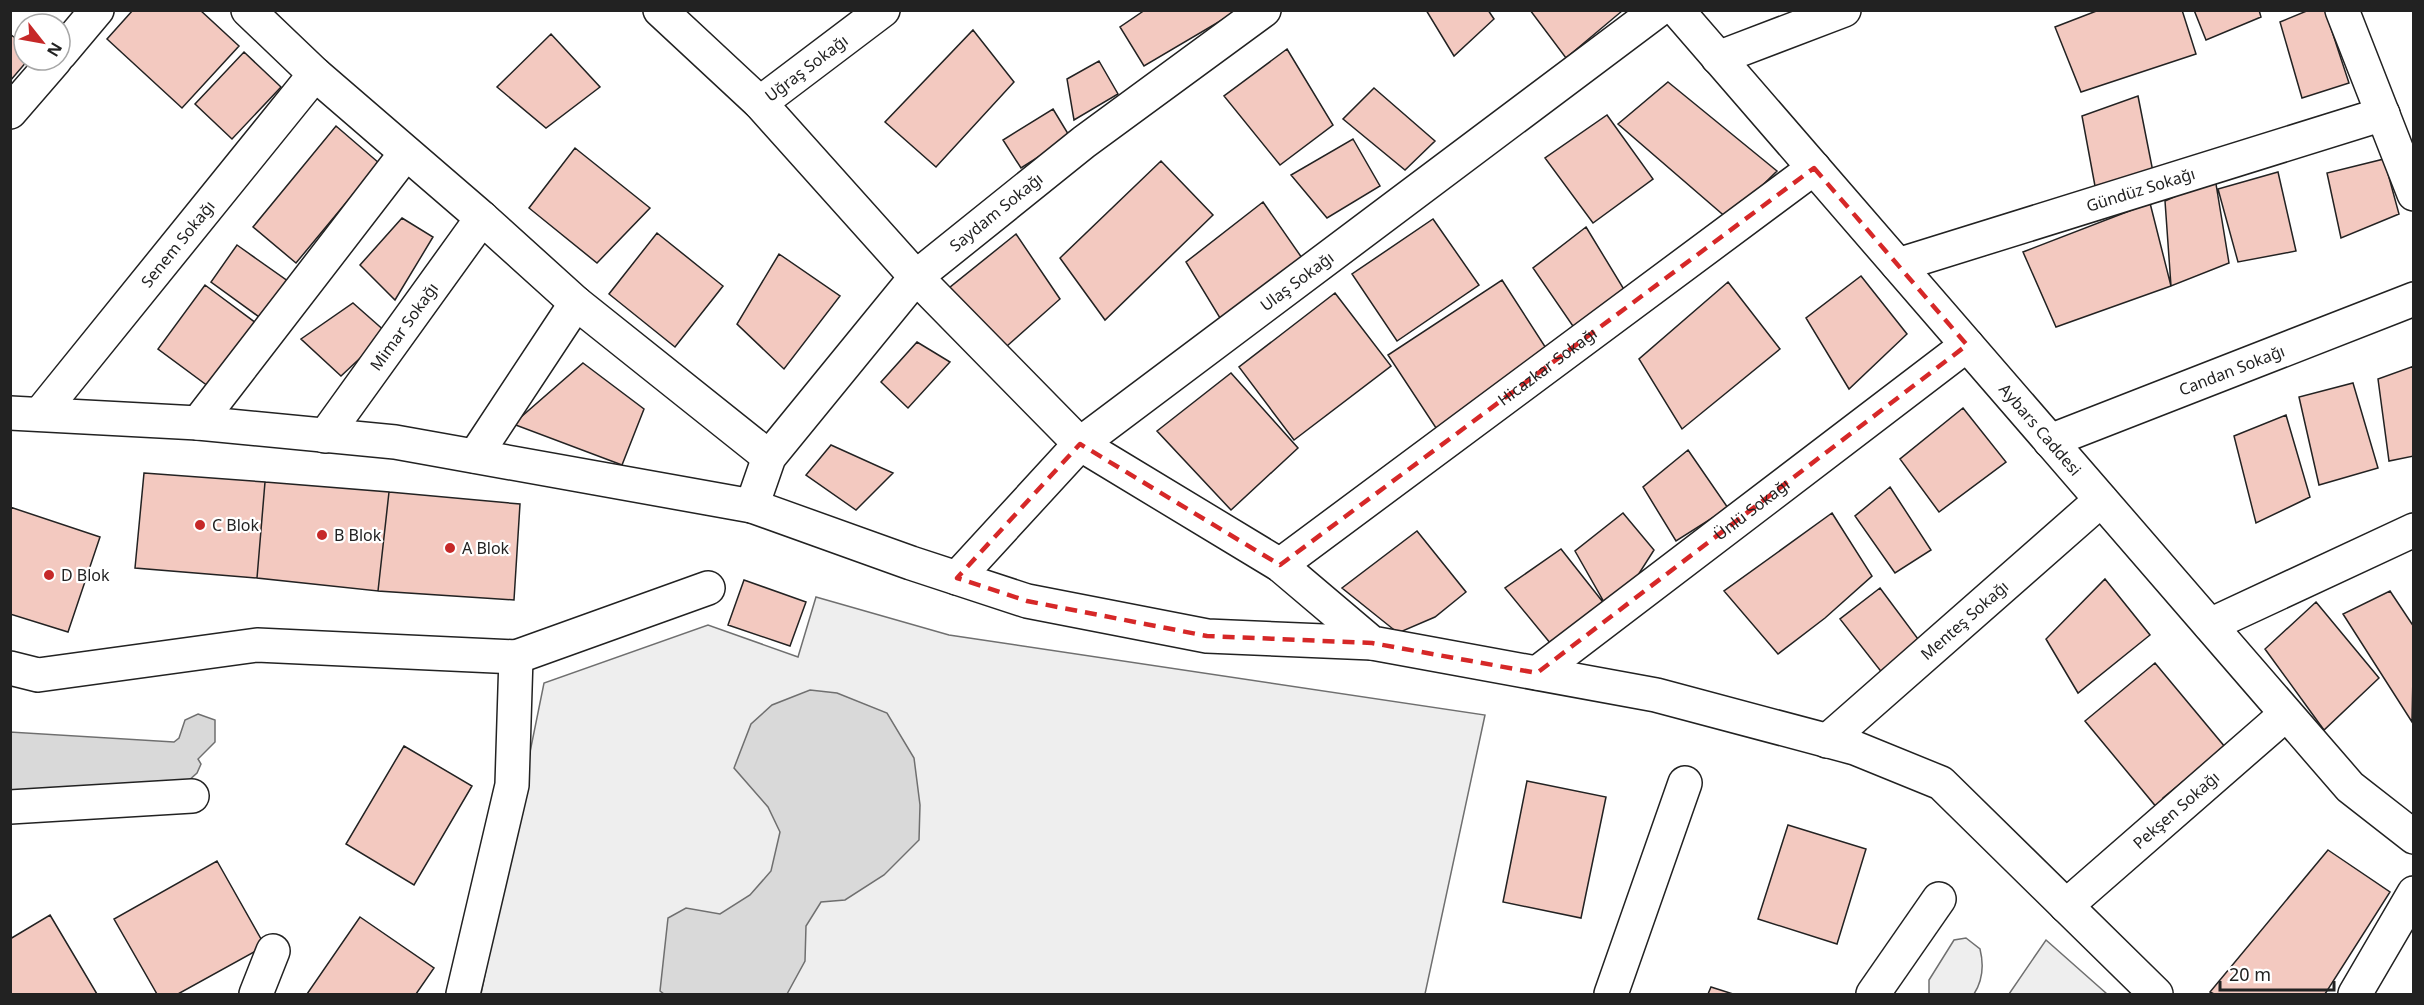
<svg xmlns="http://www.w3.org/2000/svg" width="2424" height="1005" font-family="'Noto Sans',sans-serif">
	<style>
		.green { fill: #eee; stroke: #6f6f6f; stroke-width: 1.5 }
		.water { fill: #d9d9d9; stroke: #6f6f6f; stroke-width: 1.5 }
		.building { fill: #f3c9c0; stroke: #222; stroke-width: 1.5 }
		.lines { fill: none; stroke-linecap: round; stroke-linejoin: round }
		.minor-casing { stroke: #222; stroke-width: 36 }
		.minor { stroke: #fff; stroke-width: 33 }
		.marked { fill: none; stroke: #d62828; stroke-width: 4.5; stroke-dasharray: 12 8; stroke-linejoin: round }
		.poi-dot { fill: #c62828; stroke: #fff; stroke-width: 2 }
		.labels { text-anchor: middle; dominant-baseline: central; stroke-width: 4.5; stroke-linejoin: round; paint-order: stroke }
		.street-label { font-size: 16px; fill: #222; stroke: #fff }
		.poi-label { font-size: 16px; fill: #222; stroke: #fff; text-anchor: start }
	</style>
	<rect width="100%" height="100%" fill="#fff"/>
	<!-- green -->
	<path class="green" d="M816,597l133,38 536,80 -60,279h-944l63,-311 164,-58 90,32z
		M1966,938l14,11c4,16 3,31 -6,45h-45v-14l25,-40z
		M2046,940l61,54h-98z"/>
	<!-- water -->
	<path class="water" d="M810,690l27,3 50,20 27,45 6,47 -1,35 -35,35 -39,25 -24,2 -15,24 -1,35 -18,33h-123l-4,-3 8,-73 18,-10 34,6 30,-19 21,-24 9,-39 -12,-25 -34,-39 17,-44 21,-19z
		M198,714l17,6v22l-17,17 3,5 -4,9 -10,9 -176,15 -1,-65 164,10 5,-4 6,-18z"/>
	<!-- building -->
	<path class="building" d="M133,10h67l39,36 -57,62 -75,-69z
		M1145,10h94l-95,56 -24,-39z
		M1426,10h62l6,9 -40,37z
		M1530,10h92v1l-56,47z
		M2099,10h83l14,44 -115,38 -26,-65z
		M2194,10h65l2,7 -55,23z
		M2309,10h16l24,73 -47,15 -22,-76z
		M973,30l41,52 -78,85 -51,-45z
		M10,34l14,11v15h4l-18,21z
		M551,34l49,53 -54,41 -49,-41z
		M1287,49l46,76 -53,40 -56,-69z
		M244,52l37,35 -49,52 -37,-35z
		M1099,61l19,33 -44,26 -7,-41z
		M1668,82l109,89 -49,48 -110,-95z
		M1374,88l61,53 -30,29 -62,-51z
		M2138,96l15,76 -58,14 -13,-70z
		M1053,109l17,28 -49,31 -18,-28z
		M1607,115l46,64 -60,44 -48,-65z
		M336,126l43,37 -83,100 -43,-36z
		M1353,139l27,47 -53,32 -36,-43z
		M575,148l75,60 -53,55 -68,-55z
		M2384,159l15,55 -58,24 -14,-65z
		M1161,161l52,54 -108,105 -45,-62z
		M2278,172l18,79 -58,11 -20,-73z
		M2215,178l14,85 -58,23 -6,-85z
		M1263,202l39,56 -82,60 -34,-56z
		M2150,203l21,83 -115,41 -33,-75z
		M402,218l31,19 -38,63 -35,-35z
		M1433,219l46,66 -82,56 -45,-67z
		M1586,227l42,69 -51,36 -44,-64z
		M657,233l66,53 -48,61 -66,-53z
		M1016,234l44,65 -62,55 -49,-66z
		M237,245l55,39 -26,38 -55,-40z
		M779,254l61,42 -56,73 -47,-45z
		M1861,276l46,58 -58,55 -43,-71z
		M1502,280l51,79 -113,75 -52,-79z
		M1728,282l52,67 -98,80 -43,-70z
		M205,285l55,41 -48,63 -54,-40z
		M1335,293l56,73 -97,74 -55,-73z
		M353,303l34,30 -46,43 -40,-37z
		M917,342l33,20 -42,46 -27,-26z
		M583,363l61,46 -22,56 -109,-41z
		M2414,366v90l-25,5 -11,-82z
		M1231,373l67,75 -67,62 -74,-79z
		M2353,383l25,85 -59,17 -20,-88z
		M1963,408l43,54 -67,50 -39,-53z
		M2286,415l24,82 -54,26 -22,-87z
		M831,445l62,28 -37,37 -50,-35z
		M1688,450l40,58 -52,33 -33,-54z
		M144,473l121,9 -8,96 -122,-10z
		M265,482l124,10 -11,99 -121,-13z
		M1890,487l41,63 -36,23 -40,-57z
		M389,492l131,12 -6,96 -136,-9z
		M10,507l90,30 -32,95 -58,-18z
		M1623,513l31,37 -42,66 -37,-65z
		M1832,513l40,63 -47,42 -47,36 -54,-63z
		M1417,531l49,61 -31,25 -37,16 -56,-45z
		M1561,549l45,57 -46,49 -55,-67z
		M2105,579l45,56 -72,58 -32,-54z
		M744,580l62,22 -16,44 -62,-21z
		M1880,588l41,55 -38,31 -43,-55z
		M2390,591l24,36 -2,95 -69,-108z
		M2316,602l63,76 -55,52 -59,-81z
		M2155,663l70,84 -62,51 -5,11 -73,-88z
		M404,746l68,40 -58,99 -68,-41z
		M1527,781l79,16 -25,121 -78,-16z
		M1788,825l78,24 -29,95 -79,-25z
		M2328,850l62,42 -65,102h-111l-4,-2z
		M217,861l48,85 -87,48h-21l-43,-75z
		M50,915l47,79h-87v-55z
		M360,917l74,51 -18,26h-109z
		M1711,987l22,7h-25z"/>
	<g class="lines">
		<!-- minor casing -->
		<g class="minor-casing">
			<g id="minor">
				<path d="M248,10l67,64 167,144 94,85 193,154"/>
				<path d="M660,10l100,93 156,174 164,167 200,121 92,78 284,52 199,53 86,35 215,211"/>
				<path d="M1264,10l-180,132 -168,135 -147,180 -17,49 159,57 116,38 180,35 165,7"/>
				<path id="s1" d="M1677,10l673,777 64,50"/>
				<path d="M2342,10l72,184"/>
				<path d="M60,54l37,-44"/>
				<path d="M1718,58l126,-48"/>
				<path id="s2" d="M760,103l123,-93"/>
				<path d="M10,112l45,-52"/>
				<path id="s3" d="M1898,265l485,-151"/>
				<path d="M10,413l188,10 197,19 357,64"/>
				<path id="s4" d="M40,414l275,-340"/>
				<path d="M198,423l208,-270"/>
				<path id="s5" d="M325,436l157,-218"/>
				<path id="s6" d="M2050,441l364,-142"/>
				<path d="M475,456l101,-153"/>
				<path id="s7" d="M1280,565l534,-397"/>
				<path id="s8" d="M957,578l123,-134 578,-434"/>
				<path d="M2210,625l204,-95"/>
				<path d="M516,657l192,-69"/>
				<path d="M10,668l28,7 219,-30 259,12 -4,128 -49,209"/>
				<path id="s9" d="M1537,673l430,-328"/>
				<path id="s10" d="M1827,741l274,-241"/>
				<path d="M10,807l182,-11"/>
				<path id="s11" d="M2066,906l220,-192"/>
				<path d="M256,994l17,-43"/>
				<path d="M1611,994l74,-211"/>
				<path d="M1873,994l66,-95"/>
				<path d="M2355,994l59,-101"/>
			</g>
		</g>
		<!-- minor -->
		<use href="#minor" class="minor"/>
	</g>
	<!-- marked area -->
	<path class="marked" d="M1814,168l153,177 -430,328 -165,-30 -165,-7 -180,-35 -70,-23 123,-134 200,121z"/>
	<!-- markers -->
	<g class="poi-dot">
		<circle cx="200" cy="525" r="6"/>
		<circle cx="322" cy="535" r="6"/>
		<circle cx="450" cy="548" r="6"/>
		<circle cx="49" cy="575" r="6"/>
	</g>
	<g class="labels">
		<!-- street labels -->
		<g class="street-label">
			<text stroke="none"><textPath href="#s2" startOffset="58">Uğraş Sokağı</textPath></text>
			<text stroke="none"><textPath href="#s3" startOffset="254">Gündüz Sokağı</textPath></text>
			<text transform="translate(996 212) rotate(-39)">Saydam Sokağı</text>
			<text stroke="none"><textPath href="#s4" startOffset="219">Senem Sokağı</textPath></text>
			<text stroke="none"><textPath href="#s8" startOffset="453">Ulaş Sokağı</textPath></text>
			<text stroke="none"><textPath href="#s5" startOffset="135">Mimar Sokağı</textPath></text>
			<text stroke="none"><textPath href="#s7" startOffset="333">Hicazkar Sokağı</textPath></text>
			<text stroke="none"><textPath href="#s6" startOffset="195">Candan Sokağı</textPath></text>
			<text stroke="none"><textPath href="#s1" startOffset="555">Aybars Caddesi</textPath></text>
			<text stroke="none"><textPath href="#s9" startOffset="270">Ünlü Sokağı</textPath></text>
			<text stroke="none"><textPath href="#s10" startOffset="183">Menteş Sokağı</textPath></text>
			<text stroke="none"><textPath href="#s11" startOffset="146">Pekşen Sokağı</textPath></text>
		</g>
		<!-- poi labels -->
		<g class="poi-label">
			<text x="212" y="525">C Blok</text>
			<text x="334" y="535">B Blok</text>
			<text x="462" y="548">A Blok</text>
			<text x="61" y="575">D Blok</text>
		</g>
	</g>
	<!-- border -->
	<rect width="2424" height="1005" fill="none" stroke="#222222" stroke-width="24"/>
	<!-- north arrow -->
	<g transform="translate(42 42) rotate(121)"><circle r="28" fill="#ffffff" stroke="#a7a7a7" stroke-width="1.5"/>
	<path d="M0-4.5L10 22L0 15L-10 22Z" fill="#c62828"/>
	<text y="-9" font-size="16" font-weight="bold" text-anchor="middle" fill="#222222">N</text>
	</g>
	<!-- scale -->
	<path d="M2220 981v9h114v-9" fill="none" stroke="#222222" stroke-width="3"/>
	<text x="2229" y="981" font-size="18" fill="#222222" stroke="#ffffff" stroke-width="4.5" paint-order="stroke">20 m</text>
</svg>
